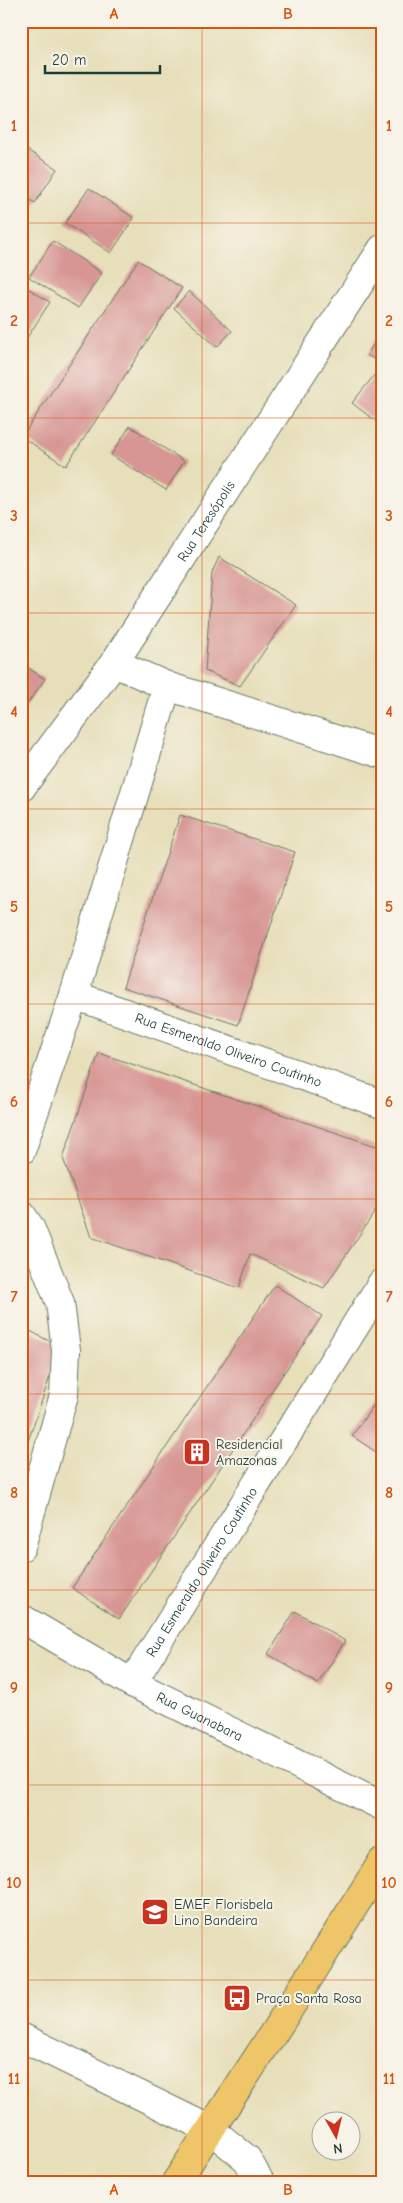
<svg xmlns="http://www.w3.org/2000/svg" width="403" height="2203" font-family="'Comic Neue',sans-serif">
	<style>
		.building { fill: #d79694 }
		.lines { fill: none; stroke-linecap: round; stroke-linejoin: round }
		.minor-casing { stroke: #657663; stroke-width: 30 }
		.major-casing { stroke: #657663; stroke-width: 30 }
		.minor { stroke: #fff; stroke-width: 28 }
		.major { stroke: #eec569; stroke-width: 28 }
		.grid { fill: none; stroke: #d45610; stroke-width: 1; stroke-opacity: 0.55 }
		.labels { text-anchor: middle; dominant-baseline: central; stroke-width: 4; stroke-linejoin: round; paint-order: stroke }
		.street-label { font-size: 14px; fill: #1f3d34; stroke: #f7f3e8 }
		.poi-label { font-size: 14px; fill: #1f3d34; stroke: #f7f3e8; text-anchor: start }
		.neatline { fill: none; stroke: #d45610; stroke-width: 2 }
		.grid-label { font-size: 16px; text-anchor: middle; font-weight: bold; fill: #d45610 }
	</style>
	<rect width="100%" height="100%" fill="#f7f3e8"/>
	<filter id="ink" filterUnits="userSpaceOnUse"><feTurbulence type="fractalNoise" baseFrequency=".02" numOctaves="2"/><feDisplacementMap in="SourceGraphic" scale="10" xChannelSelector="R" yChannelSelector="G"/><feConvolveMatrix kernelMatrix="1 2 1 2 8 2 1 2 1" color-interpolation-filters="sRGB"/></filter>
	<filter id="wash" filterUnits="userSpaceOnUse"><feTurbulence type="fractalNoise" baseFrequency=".0096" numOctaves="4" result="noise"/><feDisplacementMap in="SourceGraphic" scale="20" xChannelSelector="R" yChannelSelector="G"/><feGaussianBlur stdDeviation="1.12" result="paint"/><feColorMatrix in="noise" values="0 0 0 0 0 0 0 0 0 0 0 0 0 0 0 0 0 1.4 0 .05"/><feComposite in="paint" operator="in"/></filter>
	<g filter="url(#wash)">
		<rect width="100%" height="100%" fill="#e7dfba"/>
		<g id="blocks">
			<!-- building -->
			<path class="building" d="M21,146l36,23 -22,34 -14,-9z
				M89,188l45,30 -23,35 -46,-30z
				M53,241l49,32 -24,35 -49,-31z
				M138,260l44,28 -116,178 -44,-29z
				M21,284l29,18 -29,45z
				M189,291l43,40 -15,16 -43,-39z
				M382,330v34l-15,-9z
				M376,373l6,4v49l-30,-23z
				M130,426l54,35 -18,29 -55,-35z
				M219,557l77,48 -56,81 -35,-15 7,-98z
				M21,663l24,16 -24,34z
				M180,815l115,37 -57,173 -115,-38z
				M99,1053l283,95v53l-58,87 -74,-34 -11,34 -148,-51 -28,-79z
				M275,1285l47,31 -203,303 -47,-31z
				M21,1326l39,21 -38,112 -1,-1z
				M382,1393v63l-30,-20z
				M295,1611l50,30 -27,43 -50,-30z"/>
		</g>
	</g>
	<g filter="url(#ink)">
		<use href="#blocks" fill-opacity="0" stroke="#657663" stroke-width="1"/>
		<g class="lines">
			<!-- minor casing -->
			<g class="minor-casing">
				<g id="minor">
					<path d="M114,663l53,23 215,68"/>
					<path id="s1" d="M21,788l93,-125 268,-414"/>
					<path id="s2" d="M74,995l308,109"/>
					<path d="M21,1151l53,-156 93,-309"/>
					<path d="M21,1214l9,13 30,76 6,47 -2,45 -43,152"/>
					<path id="s3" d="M21,1618l111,65 250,123"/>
					<path id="s4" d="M132,1683l250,-400"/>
					<path d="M21,2037l190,93 36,29 13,23"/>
				</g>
			</g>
			<!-- major casing -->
			<g class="major-casing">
				<path id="major" d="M176,2182l104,-159 102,-161"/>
			</g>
			<!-- minor -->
			<use href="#minor" class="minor"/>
			<!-- major -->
			<use href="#major" class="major"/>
		</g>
	</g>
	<!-- grid -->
	<path class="grid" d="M202,21v2161M21,223h361M21,418h361M21,613h361M21,809h361M21,1004h361M21,1199h361M21,1394h361M21,1590h361M21,1785h361M21,1980h361"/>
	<!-- icons -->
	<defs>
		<g id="building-square" transform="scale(1.4375)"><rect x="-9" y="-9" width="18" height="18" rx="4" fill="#c8321e" stroke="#f7f3e8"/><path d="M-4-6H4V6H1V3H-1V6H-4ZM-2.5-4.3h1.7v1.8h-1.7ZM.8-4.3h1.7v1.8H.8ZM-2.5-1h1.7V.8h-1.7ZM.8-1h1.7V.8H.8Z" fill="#fff"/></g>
		<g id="school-square" transform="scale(1.4375)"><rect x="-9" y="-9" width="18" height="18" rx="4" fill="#c8321e" stroke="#f7f3e8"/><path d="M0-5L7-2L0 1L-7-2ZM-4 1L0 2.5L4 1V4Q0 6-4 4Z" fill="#fff"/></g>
		<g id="bus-square" transform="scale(1.4375)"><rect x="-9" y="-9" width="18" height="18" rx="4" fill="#c8321e" stroke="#f7f3e8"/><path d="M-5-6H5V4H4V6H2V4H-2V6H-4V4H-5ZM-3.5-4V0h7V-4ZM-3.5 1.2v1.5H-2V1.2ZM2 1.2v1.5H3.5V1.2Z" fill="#fff"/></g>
	</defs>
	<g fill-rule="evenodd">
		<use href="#building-square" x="197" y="1452"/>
		<use href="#school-square" x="155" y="1912"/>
		<use href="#bus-square" x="237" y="1998"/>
	</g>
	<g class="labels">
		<!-- street labels -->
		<g class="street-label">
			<text stroke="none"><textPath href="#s1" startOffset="325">Rua Teresópolis</textPath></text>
			<text stroke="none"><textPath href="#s2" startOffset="164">Rua Esmeraldo Oliveiro Coutinho</textPath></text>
			<text stroke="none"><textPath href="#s4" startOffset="131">Rua Esmeraldo Oliveiro Coutinho</textPath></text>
			<text stroke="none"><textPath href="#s3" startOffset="204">Rua Guanabara</textPath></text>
		</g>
		<!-- poi labels -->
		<g class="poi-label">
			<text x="216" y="1444">Residencial<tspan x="216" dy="16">Amazonas</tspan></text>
			<text x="174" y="1904">EMEF Florisbela<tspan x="174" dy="16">Lino Bandeira</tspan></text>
			<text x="256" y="1998">Praça Santa Rosa</text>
		</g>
	</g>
	<!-- margin -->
	<rect width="403" height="2203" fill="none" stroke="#f7f3e8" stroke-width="55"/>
	<!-- north arrow -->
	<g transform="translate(336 2136) rotate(172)"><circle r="24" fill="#f7f3e8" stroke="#a1aaa0"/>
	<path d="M0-4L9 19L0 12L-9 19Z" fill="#c8321e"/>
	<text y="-8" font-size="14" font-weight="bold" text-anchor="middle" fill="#1f3d34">N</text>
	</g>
	<!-- scale -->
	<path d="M45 65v8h115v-8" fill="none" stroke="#1f3d34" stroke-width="2.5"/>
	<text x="52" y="65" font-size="15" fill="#1f3d34" stroke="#f7f3e8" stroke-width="4" paint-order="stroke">20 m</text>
	<rect x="28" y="28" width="348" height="2148" class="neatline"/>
	<g class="grid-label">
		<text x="114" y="19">A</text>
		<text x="288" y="19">B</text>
		<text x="14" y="131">1</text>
		<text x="389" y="131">1</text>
		<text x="14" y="326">2</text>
		<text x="389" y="326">2</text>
		<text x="14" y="521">3</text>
		<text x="389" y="521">3</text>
		<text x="14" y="717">4</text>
		<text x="389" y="717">4</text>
		<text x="14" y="912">5</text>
		<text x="389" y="912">5</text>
		<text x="14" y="1107">6</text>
		<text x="389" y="1107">6</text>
		<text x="14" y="1302">7</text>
		<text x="389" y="1302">7</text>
		<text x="14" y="1498">8</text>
		<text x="389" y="1498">8</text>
		<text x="14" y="1693">9</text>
		<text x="389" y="1693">9</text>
		<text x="14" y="1888">10</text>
		<text x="389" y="1888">10</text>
		<text x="14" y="2084">11</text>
		<text x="389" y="2084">11</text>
		<text x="114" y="2195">A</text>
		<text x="288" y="2195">B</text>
	</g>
</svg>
